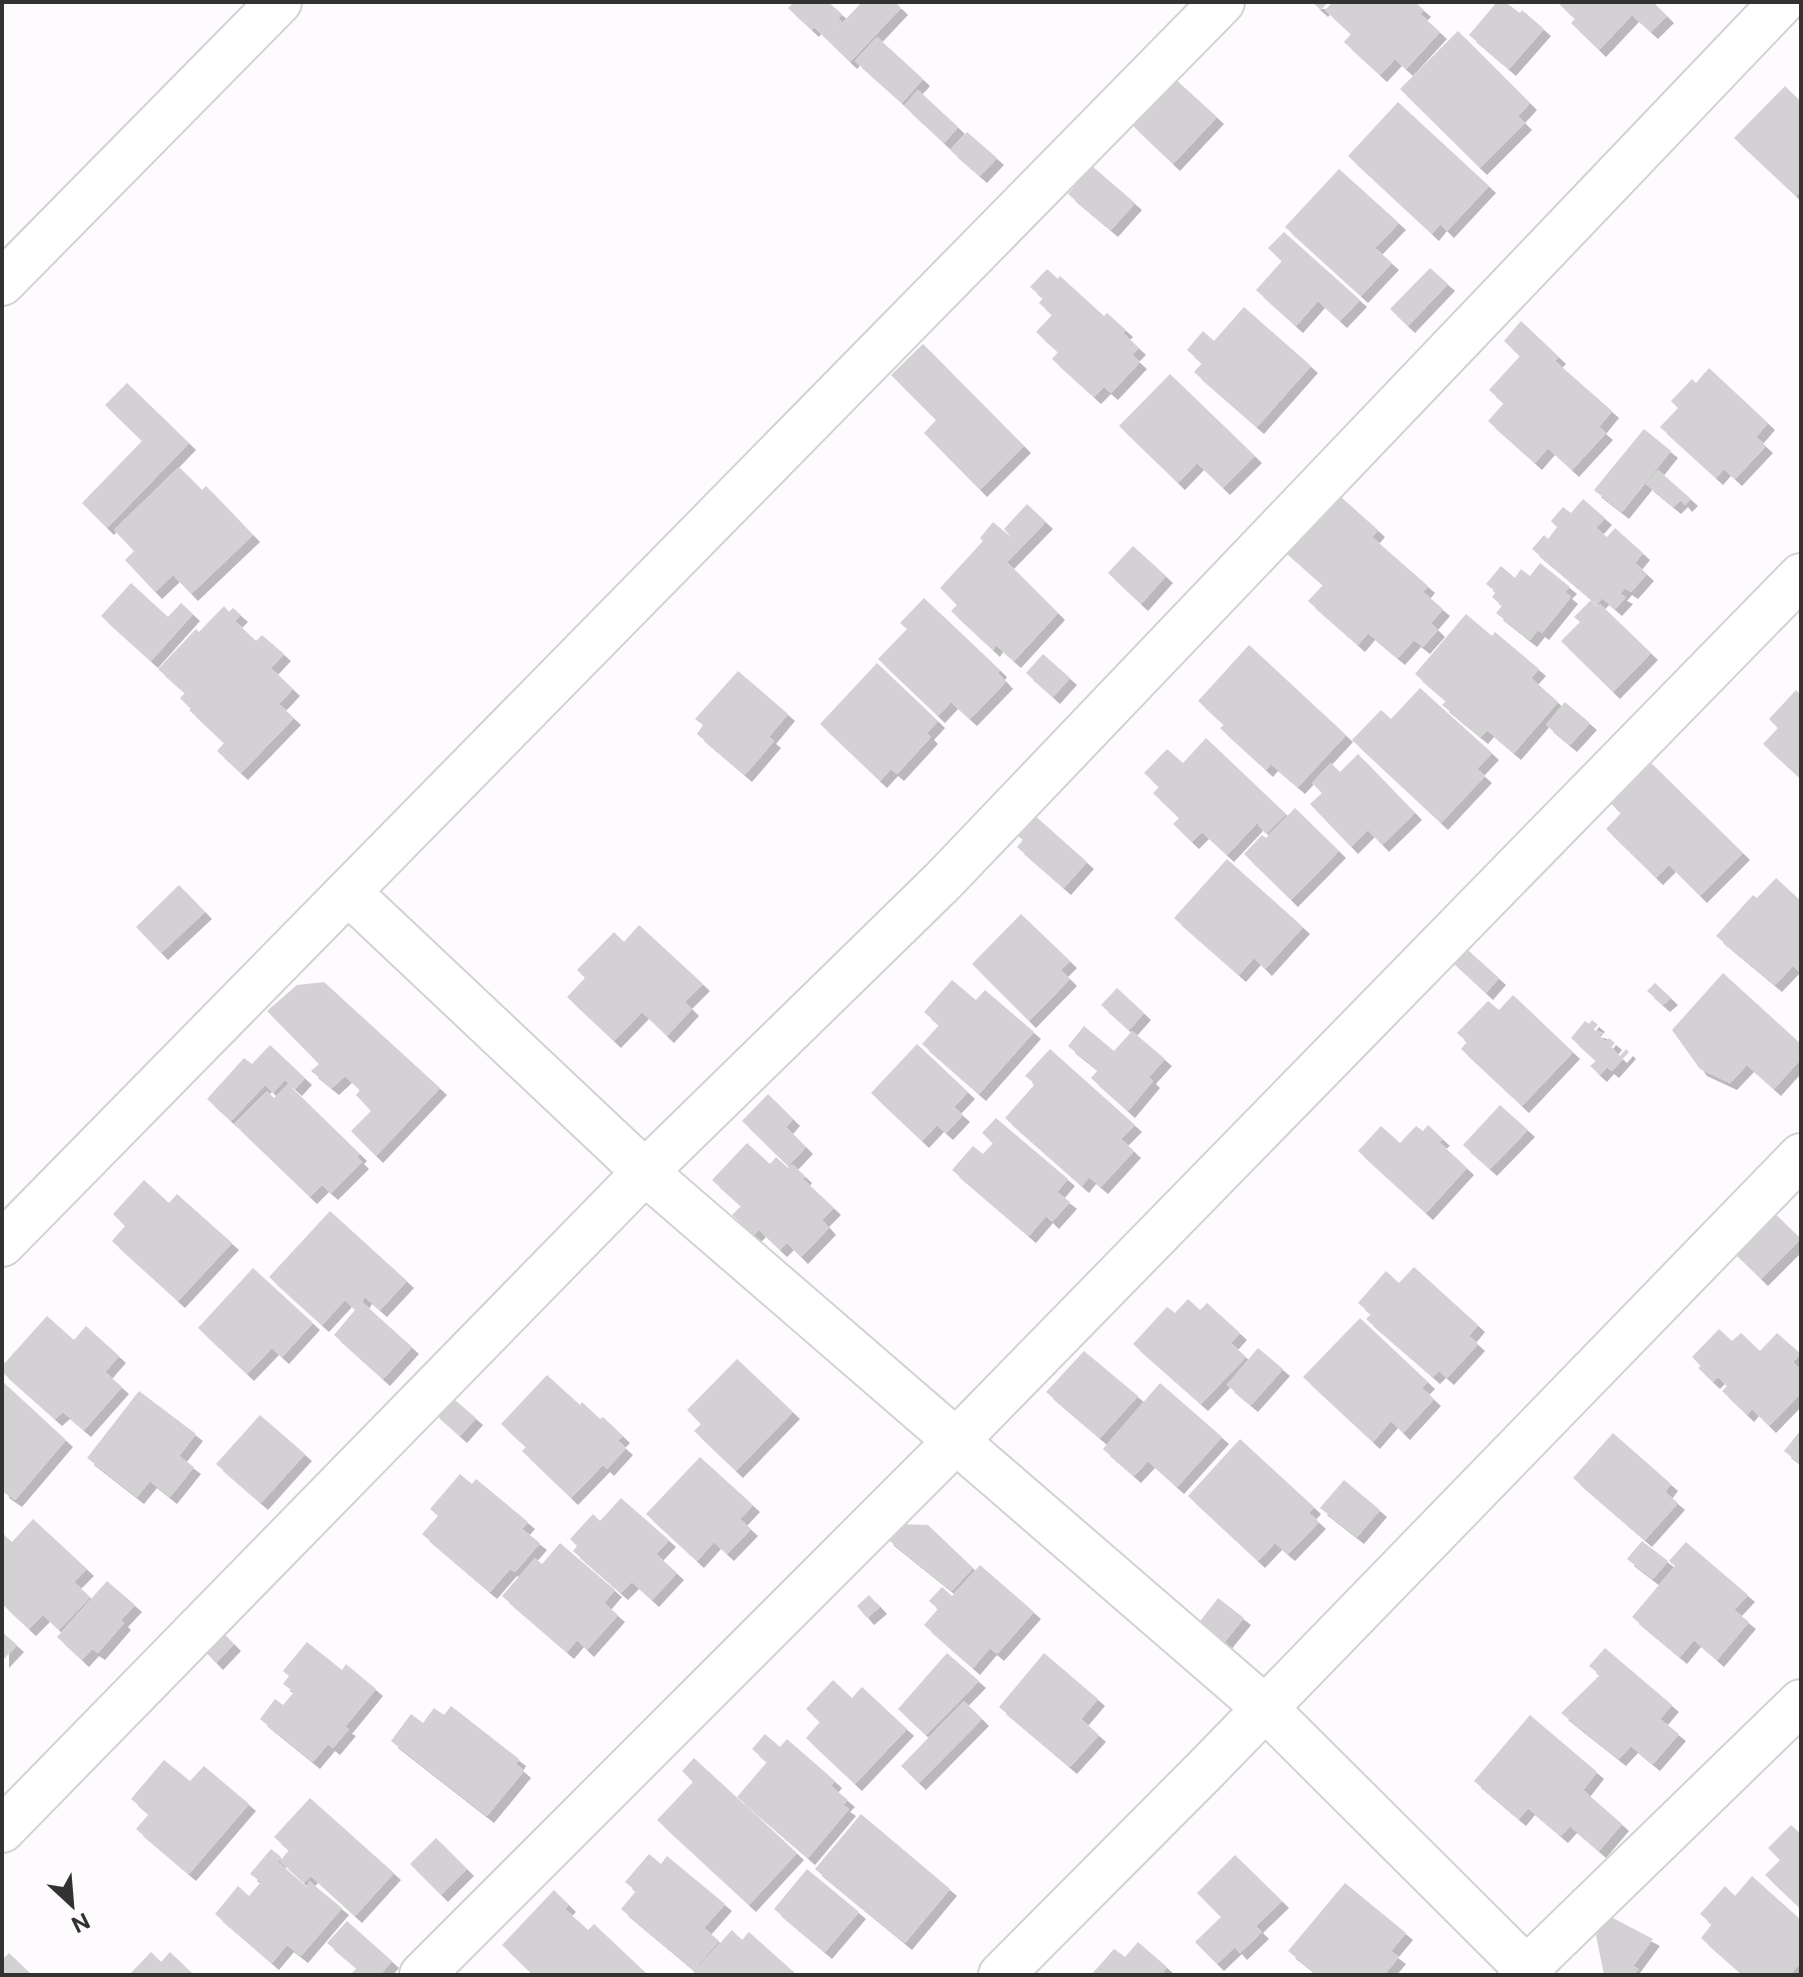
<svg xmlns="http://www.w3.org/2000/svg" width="1803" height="1977" font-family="'Public Sans',sans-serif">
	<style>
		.building { fill: #d3d1d3; filter: url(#shadow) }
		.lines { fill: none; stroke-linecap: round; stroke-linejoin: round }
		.minor-casing { stroke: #d3d1d4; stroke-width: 48 }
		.minor { stroke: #fff; stroke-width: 44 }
	</style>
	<defs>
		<filter id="shadow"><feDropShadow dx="7" dy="7" stdDeviation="0" flood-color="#0004"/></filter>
	</defs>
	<rect width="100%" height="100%" fill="#fdfbfd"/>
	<!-- building -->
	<path class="building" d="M794,2h34l14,12 -4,5 4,3 -13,15 33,-35h33l6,6 -51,54 -36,-35 -2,3 -24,-22z
		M1312,2h16l-7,8z
		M1333,2h82l9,8 -4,4 20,18 -34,37 -11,-10 -15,16 -36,-33 7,-8 -26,-24z
		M1497,2h8l15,11 2,-3 22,19 -35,40 -40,-34z
		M1557,2h96l14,14 -16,16 -19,-17 -33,35 -28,-27 4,-4z
		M1458,31l72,72 -12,13 7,7 -45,45 -80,-79z
		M877,37l46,42 -21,24 -47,-42z
		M1174,78l43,39 -44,47 -42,-40z
		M1785,86l16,16v88l-5,6 -62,-58z
		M918,90l40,37 -14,16 -40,-37z
		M1398,102l91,84 -42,45 -7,-7 -8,10 -84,-78z
		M967,132l30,26 -17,18 -30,-26z
		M1092,166l43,37 -24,27 -43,-36z
		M1339,169l60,54 -24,25 17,15 -31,33 -76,-69z
		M1284,232l76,68 -20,21 -22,-20 -22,25 -40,-36 26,-29 -14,-13z
		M1430,268l18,16 -40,42 -18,-17z
		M1047,269l11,10 2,-3 44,40 3,-3 19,17 -3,3 16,15 -7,7 8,7 -29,31 -7,-6 -10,10 -42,-38 6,-7 -22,-20 16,-17 -13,-12 4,-5 -13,-11z
		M1244,307l67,59 -54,61 -63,-55 8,-9 -15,-13 16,-19 11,10z
		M1521,321l38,36 -4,4 57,50 -13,16 7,6 -34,37 -24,-22 -13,15 -47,-42 16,-18 -15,-13 31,-34 -16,-15z
		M923,344l101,102 -44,44 -56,-57 12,-13 -45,-45z
		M1709,368l59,55 -12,14 10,9 -31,33 -11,-10 -8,9 -56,-51 18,-19 -7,-7 21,-22 4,4z
		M1170,374l85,82 -32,32 -26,-25 -19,20 -59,-57z
		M127,383l62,60 -82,85 -25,-25 60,-62 -37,-36z
		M1644,429l27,22 -49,61 -28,-22z
		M179,467l23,23 4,-4 47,49 -62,59 -18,-19 -18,17 -30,-32 9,-9 -20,-21z
		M1658,470l33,29 -6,6 -4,-5 -7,7 -28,-23z
		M1332,489l46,41 -6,7 56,49 -5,6 20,17 -12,14 7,7 -15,17 -9,-7 -16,18 -30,-25 -10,12 -50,-44 15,-16 -43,-38z
		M1583,499l22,19 -9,10 11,9 8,-9 28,25 -8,10 12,11 -16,18 -6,-4 -5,6 6,3 -11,12 -13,-11 -5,6 -65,-55 12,-14 4,4 9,-12 -6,-6 12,-14 8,6z
		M1027,504l19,18 -39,40 51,51 -44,48 -18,-16 -3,5 -42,-39 6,-6 -17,-17 43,-47 -3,-3 13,-16 18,15 -7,-8z
		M1133,546l33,30 -25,28 -33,-31z
		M1540,563l30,24 -5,5 6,5 -29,36 -4,-3 -8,10 -34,-27 6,-7 -10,-9 4,-5 -10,-8 15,-18 14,12 6,-9 9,7z
		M131,583l37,34 13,-14 12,11 -42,47 -50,-45z
		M924,598l76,72 -2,3 8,9 -36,37 -19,-17 -13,14 -60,-57 29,-30 -7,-6z
		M1591,600l6,6 3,-2 51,49 -38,39 -52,-51 19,-19 -6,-5z
		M224,606l5,6 4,-4 8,7 -6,6 21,20 6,-6 22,19 -13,14 22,21 -14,15 15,14 -53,55 -24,-22 7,-8 -35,-33 2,-1 -11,-11 5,-5 -27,-24 38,-40 3,3z
		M1466,614l26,22 3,-4 44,37 -8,9 27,24 -44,51 -27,-23 -6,7 -39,-32 4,-4 -31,-27z
		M1249,645l97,90 -48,52 -27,-23 -5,6 -46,-42 4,-3 -26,-24z
		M1043,654l27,24 -17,19 -27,-24z
		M877,663l61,58 -11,12 4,4 -34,37 -6,-5 -11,12 -60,-57z
		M738,671l50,43 -19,23 5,4 -29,34 -48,-41 6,-9 -8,-6z
		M1420,688l72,65 -15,16 8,7 -44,47 -89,-83 29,-30 10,9z
		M1796,690l5,5v84l-38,-35 15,-16 -9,-9z
		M1565,702l25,21 -20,22 -24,-20z
		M1206,738l80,76 -20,20 -9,-11 -30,32 -25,-23 -10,10 -19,-18 6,-6 -26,-25 6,-6 -15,-14 23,-24 16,14z
		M1358,754l57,59 -33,32 -14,-15 -17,17 -41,-43 12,-11 -10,-10 19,-20 9,9z
		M1649,761l94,92 -43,43 -31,-31 -13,13 -50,-49 15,-16 -12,-11z
		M1295,808l44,43 -48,49 -47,-46 18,-19 4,3z
		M1033,814l54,48 -23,26 -47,-41 6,-7 -8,-6z
		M1227,859l76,68 -38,42 -11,-11 -15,17 -65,-57z
		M1776,878l25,23v72l-8,-7 -18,19 -59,-49 37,-41 4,3z
		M179,885l26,27 -44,41 -25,-26z
		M1021,914l49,47 -9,9 9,9 -41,42 -57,-57z
		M639,925l64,59 -18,18 7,7 -25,27 -25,-24 -28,29 -47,-44 18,-19 -8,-8 37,-38 10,10z
		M1460,943l39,35 -13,15 -39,-36z
		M1723,973l78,71v15l-27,30 -27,-24 -17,18 -30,-14 -28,-39z
		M952,980l24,20 9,-10 49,42 -55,62 -57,-50 17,-19 -15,-13z
		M324,982l116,106 -64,68 -25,-25 20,-20 -15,-16 4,-5 -15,-14 -13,12 -21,-17 8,-7 -52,-53 30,-26z
		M1655,983l16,15 -8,7 -16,-14z
		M1117,988l27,25 -15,17 -28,-25z
		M1513,995l60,57 -51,54 -61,-57 6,-7 -10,-9 31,-32 11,9z
		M1592,1020l6,5 -5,5 10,3 -4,2 7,7 3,-4 6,5 -4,5 9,8 6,-7 3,3 -17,19 -5,-4 -7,8 -10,-9 6,-5 -25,-23 14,-17 4,3z
		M1084,1026l30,25 18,-20 33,28 -16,18 4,4 -25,30 -37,-33 7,-8 -30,-24z
		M917,1044l51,48 -14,15 9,8 -17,18 -9,-8 -15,16 -51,-48z
		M270,1045l35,33 -10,11 -10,-9 -12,13 -8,-8 -34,36 -24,-22 37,-41 8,6z
		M1050,1049l85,76 -14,14 13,12 -33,36 -12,-10 -7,9 -77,-68 30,-34 -10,-8z
		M288,1084l72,70 -3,3 5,5 -31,31 -9,-8 -12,12 -76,-73 33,-33 7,7z
		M768,1094l25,25 -7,8 20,20 -18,19 -46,-45z
		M1500,1105l28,25 -38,39 -27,-24z
		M996,1118l72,61 -11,13 13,10 -18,20 -6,-6 -17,20 -77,-66 21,-24 10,8 10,-11 -11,-10z
		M1428,1125l15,14 -4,3 28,26 -41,45 -68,-62 23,-25 19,17 16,-17 7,5z
		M747,1143l23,21 6,-7 12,11 4,-4 13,12 -2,3 31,29 -12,12 7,8 -28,29 -14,-14 -7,7 -21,-20 -5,5 -22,-20 9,-9 -29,-26z
		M144,1180l25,23 8,-9 55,49 -54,58 -66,-60 13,-15 -12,-12z
		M1764,1203l37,36 -40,40 -36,-35z
		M330,1211l77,70 -27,29 -15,-13 -3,5 50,45 -29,32 -49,-44 21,-25 -10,-10 -23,25 -53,-48z
		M1414,1267l64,58 -9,11 9,8 -31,34 -8,-7 -6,6 -67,-58 5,-5 -13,-11 28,-32 13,12z
		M253,1268l60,55 -31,34 -10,-9 -25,26 -49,-46z
		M1188,1299l12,11 7,-7 33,30 -9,10 15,14 -45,47 -68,-60 34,-37 8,6z
		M47,1316l27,24 12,-14 33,30 -14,16 17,15 -38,43 -21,-18 -8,7 -53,-47v-6z
		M1360,1318l68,64 -6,6 12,11 -31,34 -12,-12 -18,21 -70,-65z
		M1719,1329l13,12 9,-8 19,18 17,-18 24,21 -8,8 8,8v23l-32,33 -17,-17 -5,6 -25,-24 5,-5 -9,-9 -5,5 -15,-14 3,-2 -9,-9z
		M1258,1348l25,21 -32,36 -24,-20z
		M1084,1351l54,45 -38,42 -54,-46z
		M737,1359l56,53 -57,59 -42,-40 7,-7 -14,-14z
		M547,1375l33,30 2,-3 18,17 3,-2 20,19 -5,5 8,7 -19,21 -4,-4 -32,33 -49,-47 4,-4 -25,-23z
		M2,1381l64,59 -51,60 -13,-9z
		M1160,1383l62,54 -45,50 -29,-26 -14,15 -31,-27z
		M139,1391l57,43 -17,22 15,11 -24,30 -20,-16 -13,16 -50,-39z
		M449,1395l27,23 -16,18 -27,-24z
		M260,1415l45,39 -44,49 -45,-39z
		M1801,1430v34l-17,-13z
		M1613,1433l58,51 -6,8 13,11 -33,37 -72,-62z
		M1240,1439l74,68 -5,6 10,9 -31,32 -13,-11 -17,18 -70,-65z
		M700,1457l53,48 -13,14 11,10 -24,25 -13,-12 -17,19 -51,-47z
		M460,1474l12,10 4,-5 52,43 -6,7 18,14 -25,29 -5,-3 -20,23 -68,-58 16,-18 -8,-7z
		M1344,1480l36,30 -23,27 -37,-29z
		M621,1498l48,42 -13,14 21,19 -25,27 -20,-18 -11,11 -48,-42 4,-5 -7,-7 23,-25 7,7z
		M33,1519l54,50 -13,13 16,15 -31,33 -16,-15 -14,14 -27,-25v-71l10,9z
		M898,1524l30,1 45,43 -21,23 -66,-53z
		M1642,1541l26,20 -15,18 -26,-20z
		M1686,1542l62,53 -14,15 15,12 -32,38 -23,-20 -14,17 -48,-40 43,-51 -6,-5z
		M560,1543l55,47 -11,13 14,12 -31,35 -10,-10 -10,12 -65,-56 33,-38 7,6z
		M980,1565l54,47 -37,42 -7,-6 -17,20 -49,-43 14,-16 -9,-8 13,-14 10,9z
		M107,1581l28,24 -14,15 3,3 -26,30 -6,-4 -10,11 -25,-23z
		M869,1595l11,12 -13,11 -10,-12z
		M1218,1598l26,20 -21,26 -25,-20z
		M219,1629l15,15 -18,19 -15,-16z
		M2,1632l15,13 -15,16z
		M307,1642l35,28 4,-6 30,25 -31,38 4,2 -16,19 -5,-4 -15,18 -53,-43 15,-20 8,6 11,-13 -11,-8 6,-8 -6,-5z
		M1605,1648l67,57 -12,14 19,15 -26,30 -22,-18 -12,13 -58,-46 39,-38 -11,-9z
		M947,1653l32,28 -53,54 -28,-26z
		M1044,1653l54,46 -17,20 18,16 -29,32 -71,-60z
		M833,1680l19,18 10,-11 45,42 -52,55 -49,-46 14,-16 -14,-13z
		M964,1701l18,18 -63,64 -18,-17z
		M451,1706l68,53 -3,5 8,7 -37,45 -96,-75 20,-27 12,9 11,-15 10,7z
		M1530,1715l67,57 -14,18 39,34 -23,27 -29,-25 -9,10 -33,-28 -9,11 -45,-38z
		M765,1734l15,13 7,-8 48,42 -4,5 17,14 -5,5 6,4 -41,49 -71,-61 30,-35 -15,-13z
		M694,1758l103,95 -48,52 -92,-85 36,-38 -11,-11z
		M164,1760l26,21 14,-15 45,38 -60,70 -53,-45 13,-15 -18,-15z
		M310,1798l84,75 -39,43 -44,-40 -7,7 -24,-22 9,-11 -15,-13z
		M861,1814l89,75 -45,54 -90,-74z
		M1791,1825l10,9v75l-36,-34 15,-15 -12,-12z
		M436,1838l31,31 -26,26 -31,-31z
		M271,1849l10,8 -3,5 29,25 2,-6 33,27 -41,48 -14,-11 -15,18 -57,-49 23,-28 11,10 12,-14 -11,-8z
		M649,1854l12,10 6,-8 58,48 -21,24 15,13 -25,29 -73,-61 15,-18 -11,-9z
		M1235,1855l47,46 -26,25 6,6 -22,21 -5,-6 -18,17 -22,-22 26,-25 -24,-24z
		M807,1869l52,43 -34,40 -51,-43z
		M1752,1876l49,44v42l-11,13h-47l-42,-37 11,-14 -12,-10 25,-28 10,10z
		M1345,1883l61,50 -15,18 8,6 -15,18h-66l-30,-24z
		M554,1890l15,15 -4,4 23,21 6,-6 54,51h-115l-31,-30z
		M1611,1917l42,22 -20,27 6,3 -6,6h-29l-8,-40z
		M347,1921l45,40 -12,14h-26l-2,-2 5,-5 -30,-25z
		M732,1930l10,10 7,-8 48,43h-106z
		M1138,1942l29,25 -4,5 4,3h-76l23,-26 11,8z
		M151,1952l10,10 9,-10 24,23h-65z
		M9,1953l23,22h-30v-15z"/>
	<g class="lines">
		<!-- minor casing -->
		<g class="minor-casing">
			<path id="minor" d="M2,283l277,-281
				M348,892l297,280 620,536 268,267
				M2,1244l1220,-1242
				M2,1830l643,-658 298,-291 839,-879
				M422,1975l533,-533 846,-866
				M1001,1975l207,-208 593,-611
				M1520,1975l281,-273"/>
		</g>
		<!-- minor -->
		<use href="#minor" class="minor"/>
	</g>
	<!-- border -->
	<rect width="1803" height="1977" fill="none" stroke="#333233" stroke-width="8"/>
	<!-- north arrow -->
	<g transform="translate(72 1905) rotate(154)" stroke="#fdfbfd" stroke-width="6" paint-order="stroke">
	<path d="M0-6L14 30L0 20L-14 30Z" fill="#333233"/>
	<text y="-12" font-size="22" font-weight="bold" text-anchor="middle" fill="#333233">N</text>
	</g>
</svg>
